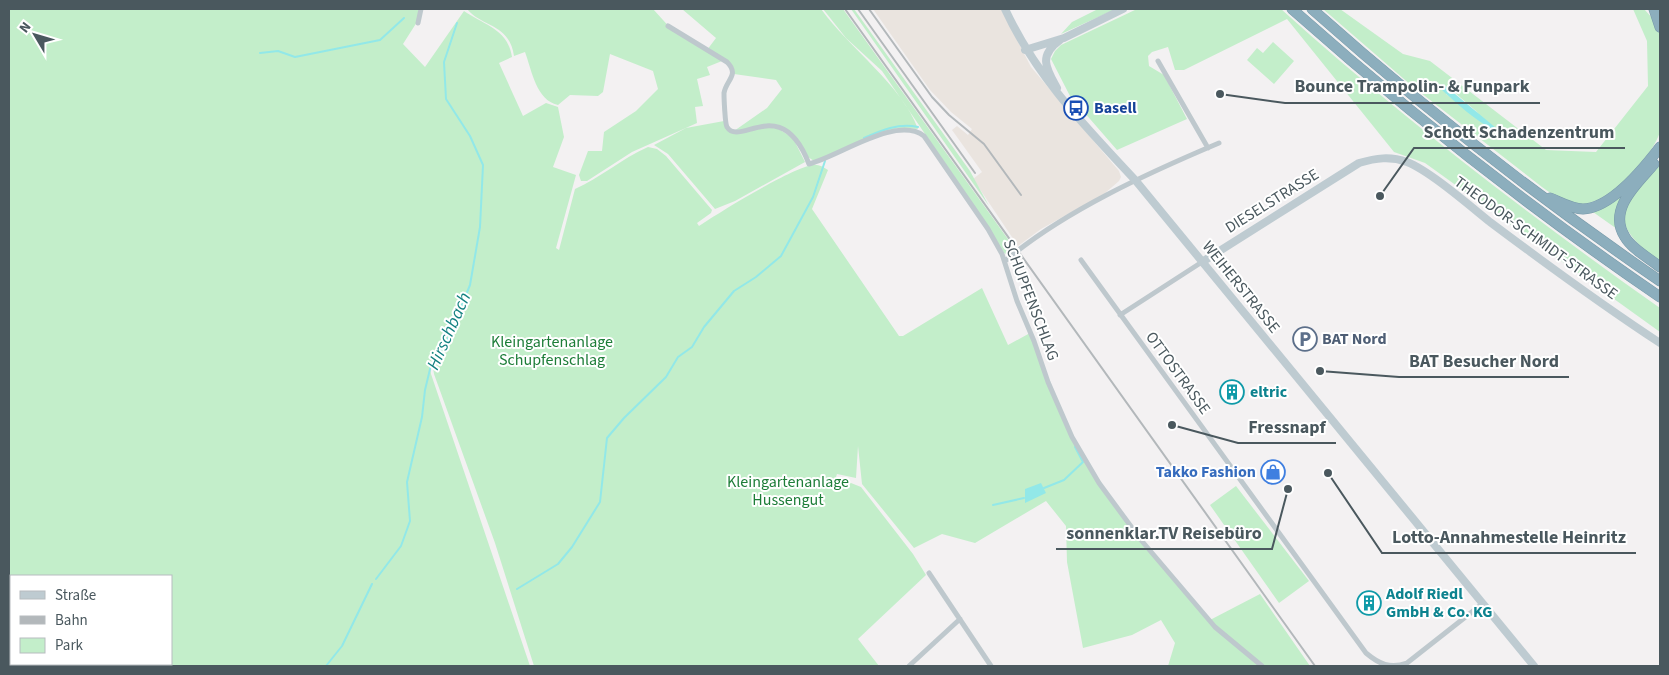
<svg xmlns="http://www.w3.org/2000/svg" width="1669" height="675" font-family="'Source Sans 3',sans-serif">
	<style>
		.commercial { fill: #eae4df }
		.green { fill: #c3eeca; fill-rule: evenodd }
		.water { fill: #92e8e8 }
		.lines { fill: none; stroke-linecap: round; stroke-linejoin: round }
		.stream { stroke: #92e8e8; stroke-width: 2 }
		.highway-casing { stroke: #7799a8; stroke-width: 11 }
		.street { stroke: #bec8cd; stroke-width: 5 }
		.secondary { stroke: #becbd1; stroke-width: 8 }
		.highway { stroke: #8caebd; stroke-width: 10 }
		.rail { stroke: #b3b8bb; stroke-width: 2 }
		.labels { text-anchor: middle; dominant-baseline: central; stroke-width: 4; stroke-linejoin: round; paint-order: stroke }
		.transit-label { font-size: 16px; font-weight: bold; fill: #164399; stroke: #fff; text-anchor: start }
		.street-label { font-size: 16px; fill: #4a585e; stroke: #fff }
		.service-label { font-size: 16px; font-weight: bold; fill: #4e5e75; stroke: #fff; text-anchor: start }
		.park-label { font-size: 16px; fill: #1d7d38; stroke: #fff }
		.culture-label { font-size: 16px; font-weight: bold; fill: #0d838f; stroke: #fff; text-anchor: start }
		.shop-label { font-size: 16px; font-weight: bold; fill: #366cbe; stroke: #fff; text-anchor: end }
		.water-label { font-size: 18px; font-style: italic; fill: #138181; stroke: #fff }
		.leader { fill: none; stroke: #4a585e; stroke-width: 2 }
		.callout-dot { fill: #4a585e; stroke: #fff; stroke-width: 2 }
		.callout-label { font-size: 18px; text-anchor: middle; font-weight: bold; fill: #4a585e; stroke: #fff; stroke-width: 4; stroke-linejoin: round; paint-order: stroke }
	</style>
	<rect width="100%" height="100%" fill="#f3f1f2"/>
	<!-- commercial -->
	<path class="commercial" d="M873,9h128l30,58 88,104 2,6 -2,4 -15,13 -63,35 -23,17 -45,-67 9,-7 -30,-42 5,-4 11,9 4,-6 -21,-17 -21,-22z"/>
	<!-- green -->
	<path class="green" d="M9,9h410l-2,13 -14,22 22,23 39,-56c20,14 44,18 48,46l-13,6 24,53 23,-13 12,4 6,30 -11,30 23,8 -20,73 3,2 16,-61c25,-11 46,-30 73,-42l9,2 9,7 46,54 -1,3 -14,10 2,3c21,-14 92,-58 114,-61 5,-1 10,2 15,5l-16,39 87,127h4l79,-48 26,57 22,-12c14,33 26,75 43,106 37,67 87,124 137,181l50,-26 50,72h-142l7,-23 -14,-23 -29,15 -49,13 -16,-86 -1,-36 -20,-25 -71,42 -33,-9 -28,14 -52,-64 -4,-38 -2,32 -19,-4 -1,3 25,10 52,67 13,21 -68,64 21,27h-345l-39,-123 -61,-169 -1,-6 7,-17c-8,7 -11,12 -9,23l99,292h-446l-5,-2h92v-88h-160v72l-2,-1z
		M467,9h186l20,22 49,30 -15,6 3,8 -13,4 6,27 -8,1 2,16 -65,29 -45,29h-6l-2,-6 9,-24h14l2,-19 32,-21 22,-22 -5,-18 -43,-17 -7,38 -5,4 -28,-1 -12,10c-22,-5 -26,-34 -33,-53l-11,4c-5,-33 -31,-28 -47,-47z
		M682,9h139c28,39 81,76 97,120l-21,-1 -83,33 -6,-4 -23,-29 -12,-4 -39,7 33,-23 15,-19 -6,-9 -42,-6 -1,-7 -26,-17 9,-12z
		M823,9h20l172,240 -9,5 -2,-1 -42,-65 -80,-117 -36,-33z
		M851,9h3l116,162 19,35z
		M1098,9h18l-55,25 11,-12z
		M1137,9h144c120,108 247,206 379,299v24l-235,-169 -31,-11 -107,-133 -103,51h-9l-7,-23 -16,5 -4,4 1,10 15,9 23,44 -70,31 -47,-54 -19,-37 4,-8 6,-6z
		M1323,9h17l63,45 27,7 116,89 50,2 52,-66 -1,-45 -14,-32h11l10,11 6,14v98c-9,27 -53,76 -84,72 -12,-1 -24,-10 -34,-17l-130,-101zM1447,86l29,25 13,16 -43,-33z
		M1273,42l21,19 -20,23 -27,-24 10,-12 6,5z
		M724,121l5,10 45,-5 19,12 12,24 -70,39 -20,8 -47,-55 -14,-9 32,-17z
		M1660,165v98c-52,-42 -44,-53 0,-98z
		M1624,191l-7,38 -24,-17z
		M1236,486l73,95 -30,22 -69,-98z"/>
	<!-- water -->
	<path class="water" d="M1443,84l53,44 -2,2c-18,-9 -38,-27 -53,-41z
		M1041,483l5,10 -21,10v-14z"/>
	<g class="lines">
		<!-- stream -->
		<path class="stream" d="M260,53l18,-2 17,6 85,-17 24,-22
			M864,138c18,-8 34,-15 54,-11
			M1044,488l20,-8 19,-18 -8,-15
			M993,505l31,-7
			M376,579l25,-33 9,-25 -3,-39 15,-65 3,-27 6,-25 16,-24 23,-56 10,-58 3,-62 -13,-29 -24,-37 -2,-37 13,-39
			M517,589l41,-25 14,-17 28,-45 7,-64 17,-20 42,-41 12,-20 14,-10 12,-20 30,-36 22,-14 25,-21 32,-59 12,-36
			M326,666l16,-20 30,-62"/>
		<!-- highway casing -->
		<g class="highway-casing">
			<path id="highway" d="M1292,9c117,104 239,200 368,288
				M1312,9c110,98 227,189 348,272
				M1654,9l6,18
				M1654,164c-16,19 -47,45 -29,73 7,12 24,21 35,30
				M1550,198c10,4 22,11 33,11 28,-1 61,-41 77,-62"/>
		</g>
		<!-- street -->
		<path class="street" d="M418,23l3,-14
			M668,26l59,36c13,13 -1,18 -3,31 0,5 1,31 3,34 13,21 54,-35 82,37 31,-8 87,-49 115,-28l64,93 14,25 15,47 17,40 14,41 24,55 27,46 42,57 74,87 47,39
			M1158,61l50,87
			M1081,260l285,393c13,11 24,16 41,10l75,-59
			M1005,261c59,-50 143,-88 214,-118
			M1120,315l82,-53
			M929,573l62,93
			M909,666l51,-47"/>
		<!-- secondary -->
		<path class="secondary" d="M1005,9c32,69 80,117 131,172l398,485
			M1025,50l39,-12 59,-29
			M1057,88c-11,-20 -19,-32 3,-48
			M1202,262l157,-99c17,-5 31,-7 48,-1 23,9 63,44 83,60 56,42 112,83 170,121
			M9,649h2
			M74,664l6,2"/>
		<!-- highway -->
		<use href="#highway" class="highway"/>
		<!-- rail -->
		<path class="rail" d="M845,9l470,657
			M858,9l117,164
			M869,9l63,88 17,18 35,29 37,51"/>
	</g>
	<!-- icons -->
	<defs>
		<g id="bus-ring" transform="scale(1.25)"><circle r="9.5" fill="#fff" stroke="#1a4fb4" stroke-width="1.5"/><path d="M-5-6H5V4H4V6H2V4H-2V6H-4V4H-5ZM-3.5-4V0h7V-4ZM-3.5 1.2v1.5H-2V1.2ZM2 1.2v1.5H3.5V1.2Z" fill="#1a4fb4"/></g>
		<g id="parking-ring" transform="scale(1.25)"><circle r="9.5" fill="#fff" stroke="#5c6f8a" stroke-width="1.5"/><path d="M-3.5-5.5H1a3.5 3.5 0 0 1 0 7H-1V5.5H-3.5ZM-1-3.4V-.6H.8a1.4 1.4 0 0 0 0-2.8Z" fill="#5c6f8a"/></g>
		<g id="building-ring" transform="scale(1.25)"><circle r="9.5" fill="#fff" stroke="#0f9aa8" stroke-width="1.5"/><path d="M-4-6H4V6H1V3H-1V6H-4ZM-2.5-4.3h1.7v1.8h-1.7ZM.8-4.3h1.7v1.8H.8ZM-2.5-1h1.7V.8h-1.7ZM.8-1h1.7V.8H.8Z" fill="#0f9aa8"/></g>
		<g id="shop-ring" transform="scale(1.25)"><circle r="9.5" fill="#fff" stroke="#3f7fe0" stroke-width="1.5"/><path d="M-5-2.5h2.3a2.7 3.5 0 0 1 5.4 0H5L5.5 6h-11ZM-1.5-2.5h3a1.5 2.3 0 0 0-3 0Z" fill="#3f7fe0"/></g>
	</defs>
	<g fill-rule="evenodd">
		<use href="#bus-ring" x="1076" y="108"/>
		<use href="#parking-ring" x="1305" y="339"/>
		<use href="#building-ring" x="1232" y="392"/>
		<use href="#shop-ring" x="1273" y="472"/>
		<use href="#building-ring" x="1369" y="603"/>
	</g>
	<g class="labels">
		<!-- transit labels -->
		<g class="transit-label">
			<text x="1094" y="108">Basell</text>
		</g>
		<!-- street labels -->
		<g class="street-label">
			<text transform="translate(1272 201) rotate(-32)">DIESELSTRASSE</text>
			<text transform="translate(1536 238) rotate(36)">THEODOR-SCHMIDT-STRASSE</text>
			<text transform="translate(1241 287) rotate(51)">WEIHERSTRASSE</text>
			<text transform="translate(1031 300) rotate(69)">SCHUPFENSCHLAG</text>
			<text transform="translate(1178 373) rotate(54)">OTTOSTRASSE</text>
		</g>
		<!-- service labels -->
		<g class="service-label">
			<text x="1322" y="339">BAT Nord</text>
		</g>
		<!-- park labels -->
		<g class="park-label">
			<text x="552" y="342">Kleingartenanlage<tspan x="552" dy="18">Schupfenschlag</tspan></text>
			<text x="788" y="482">Kleingartenanlage<tspan x="788" dy="18">Hussengut</tspan></text>
		</g>
		<!-- culture labels -->
		<g class="culture-label">
			<text x="1250" y="392">eltric</text>
			<text x="1386" y="594">Adolf Riedl<tspan x="1386" dy="18">GmbH &amp; Co. KG</tspan></text>
		</g>
		<!-- shop labels -->
		<g class="shop-label">
			<text x="1256" y="472">Takko Fashion</text>
		</g>
		<!-- water labels -->
		<g class="water-label">
			<text transform="translate(449 331) rotate(-66)">Hirschbach</text>
		</g>
	</g>
	<!-- callouts -->
	<path class="leader" d="M1220 94L1285 103H1540M1380 196L1414 148H1625M1320 371L1399 377H1569M1172 425L1238 443H1336M1288 489L1272 549H1056M1328 473L1382 553H1636"/>
	<g class="callout-dot">
		<circle cx="1220" cy="94" r="5"/>
		<circle cx="1380" cy="196" r="5"/>
		<circle cx="1320" cy="371" r="5"/>
		<circle cx="1172" cy="425" r="5"/>
		<circle cx="1288" cy="489" r="5"/>
		<circle cx="1328" cy="473" r="5"/>
	</g>
	<g class="callout-label">
		<text x="1412" y="92">Bounce Trampolin- &amp; Funpark</text>
		<text x="1519" y="138">Schott Schadenzentrum</text>
		<text x="1484" y="367">BAT Besucher Nord</text>
		<text x="1287" y="433">Fressnapf</text>
		<text x="1164" y="539">sonnenklar.TV Reisebüro</text>
		<text x="1509" y="543">Lotto-Annahmestelle Heinritz</text>
	</g>
	<!-- border -->
	<rect width="1669" height="675" fill="none" stroke="#4a585e" stroke-width="20"/>
	<!-- legend -->
	<rect x="10" y="575" width="162" height="90" fill="#ffffff" stroke="#b7bcbf"/>
	<rect x="20" y="591" width="25" height="8" fill="#becbd1" stroke="#b7bcbf"/>
	<text x="55" y="600" font-size="15" fill="#4a585e">Straße</text>
	<rect x="20" y="616" width="25" height="8" fill="#b3b8bb" stroke="#b7bcbf"/>
	<text x="55" y="625" font-size="15" fill="#4a585e">Bahn</text>
	<rect x="20" y="638" width="25" height="15" fill="#c3eeca" stroke="#b7bcbf"/>
	<text x="55" y="650" font-size="15" fill="#4a585e">Park</text>
	<!-- north arrow -->
	<g transform="translate(35 35) rotate(308)" stroke="#ffffff" stroke-width="4" paint-order="stroke">
	<path d="M0-4L9 19L0 12L-9 19Z" fill="#4a585e"/>
	<text y="-8" font-size="14" font-weight="bold" text-anchor="middle" fill="#4a585e">N</text>
	</g>
</svg>
